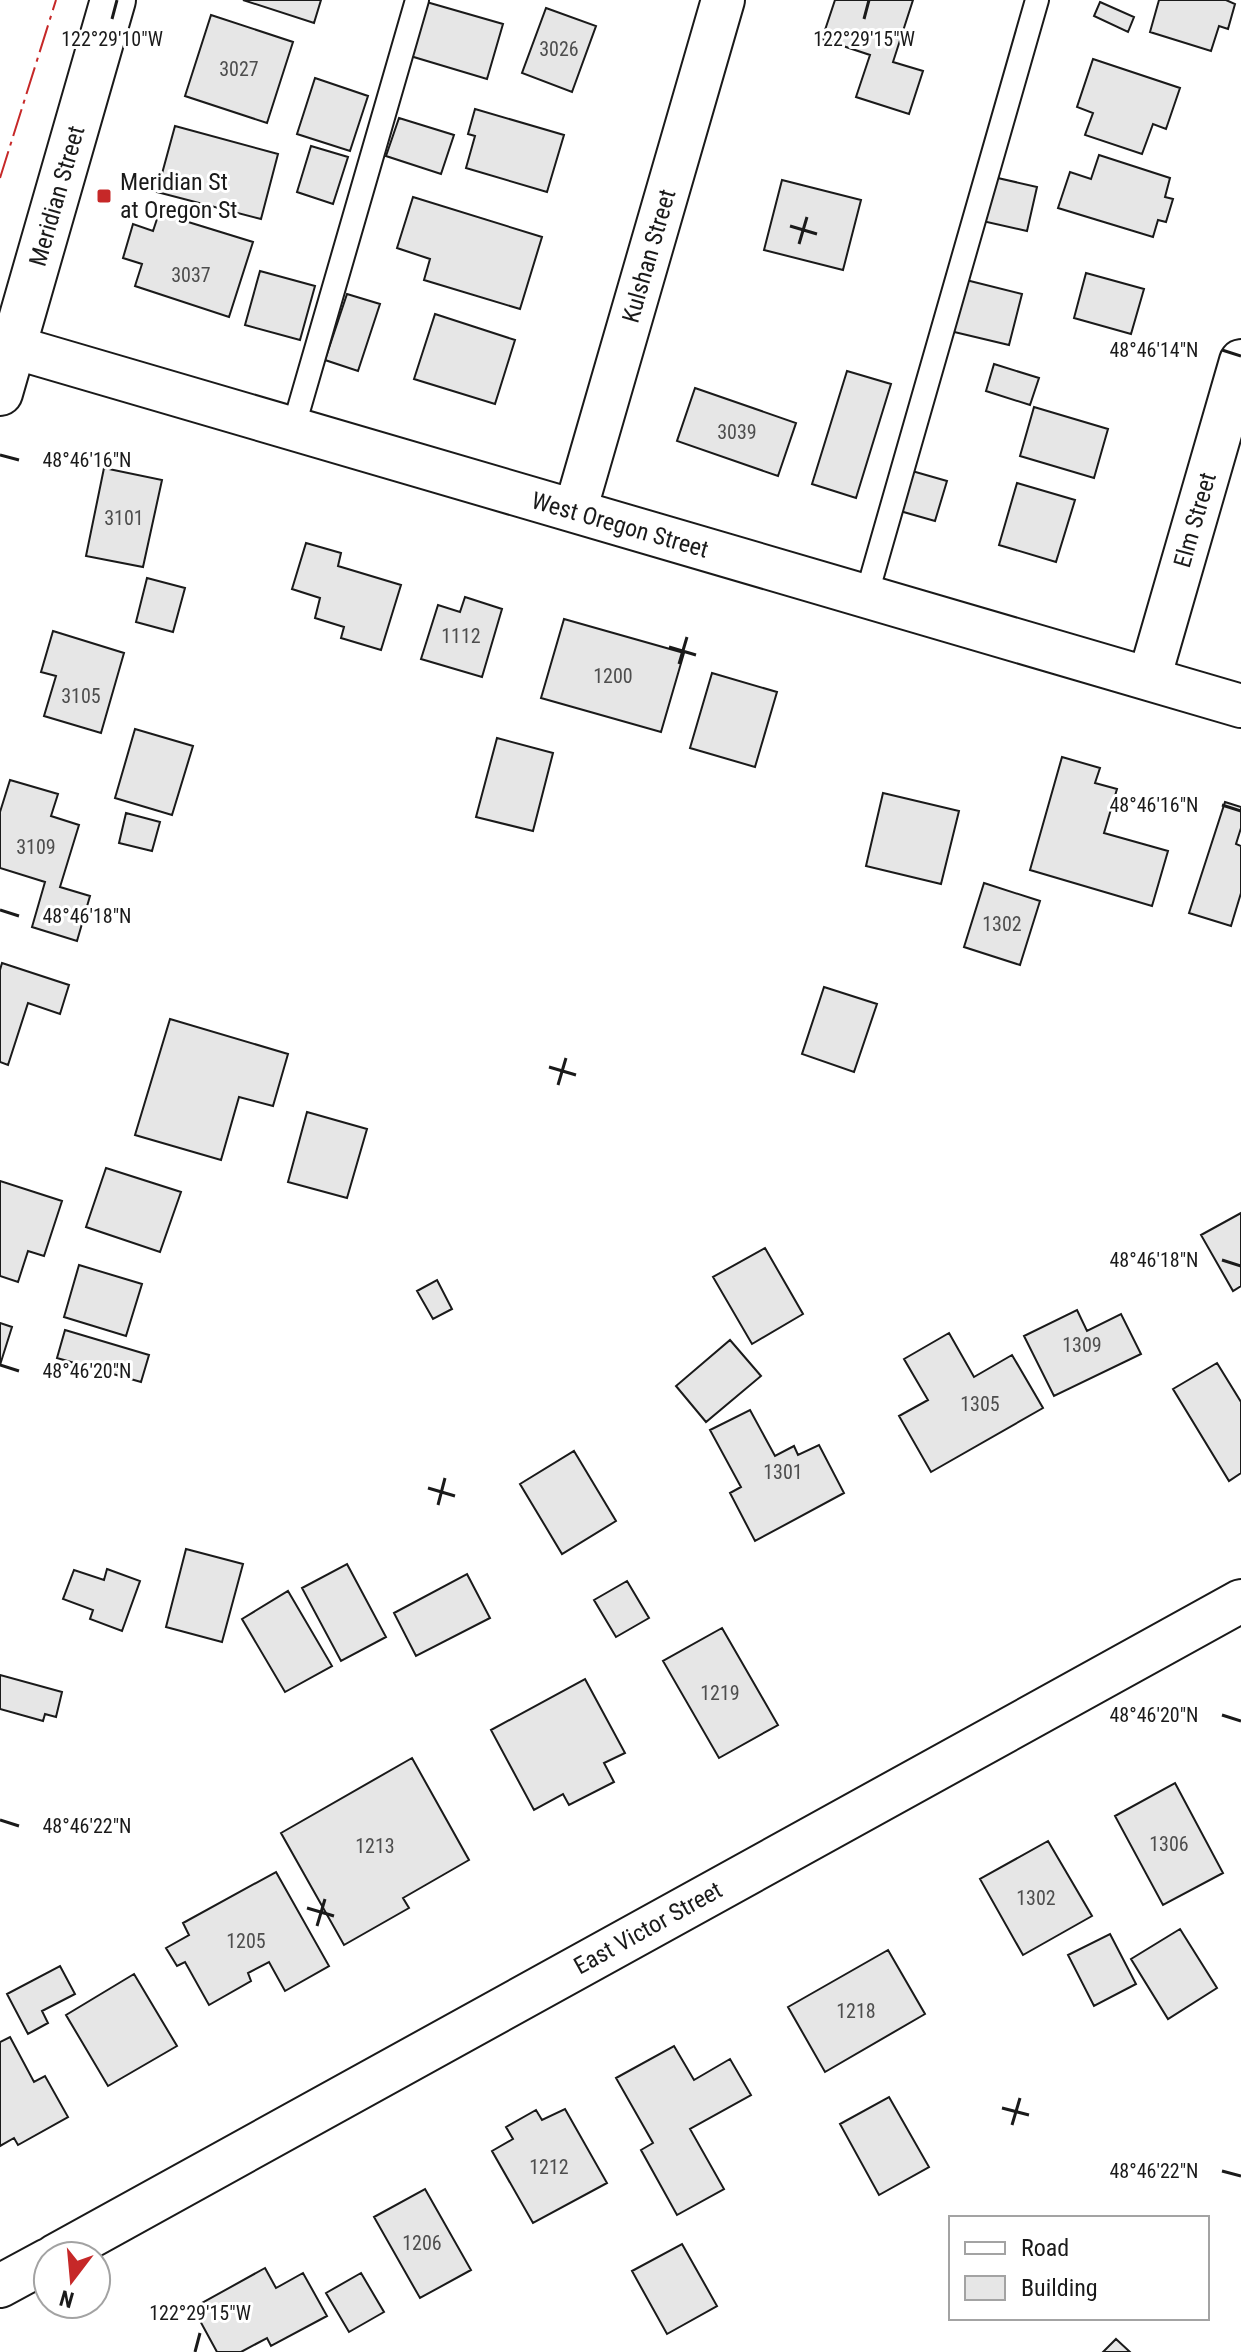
<svg xmlns="http://www.w3.org/2000/svg" width="1241" height="2352" font-family="'Roboto Condensed',sans-serif">
	<style>
		.building { fill: #e6e6e6; stroke: #1a1a1a; stroke-width: 2 }
		.lines { fill: none; stroke-linecap: round; stroke-linejoin: round }
		.lane-casing { stroke: #1a1a1a; stroke-width: 26 }
		.street-casing { stroke: #1a1a1a; stroke-width: 46 }
		.secondary-casing { stroke: #1a1a1a; stroke-width: 48 }
		.lane { stroke: #fff; stroke-width: 22 }
		.street { stroke: #fff; stroke-width: 42 }
		.secondary { stroke: #fff; stroke-width: 44 }
		.power { stroke: #c62828; stroke-width: 2; stroke-dasharray: 28 6 4 6; stroke-linecap: butt }
		.ticks { fill: none; stroke: #1a1a1a; stroke-width: 3 }
		.poi-dot { fill: #c62828; stroke: #fff; stroke-width: 3 }
		.labels { text-anchor: middle; dominant-baseline: central; stroke-width: 6; stroke-linejoin: round; paint-order: stroke }
		.number-label { font-size: 20px; fill: #4d4d4d }
		.poi-label { font-size: 24px; fill: #1a1a1a; stroke: #fff; text-anchor: start }
		.street-label { font-size: 24px; fill: #1a1a1a; stroke: #fff }
		.ticks-label { font-size: 20px; text-anchor: middle; fill: #1a1a1a; stroke: #fff; stroke-width: 6; stroke-linejoin: round; paint-order: stroke }
	</style>
	<rect width="100%" height="100%" fill="#fff"/>
	<!-- building -->
	<path class="building" d="M243,0h78l-7,23z
		M835,0h78l-20,62 30,9 -14,43 -53,-17 14,-42 -48,-16z
		M1159,0h67l9,4 -7,25 -9,-3 -8,25 -61,-19z
		M423,1l80,23 -16,55 -80,-24z
		M1100,2l34,15 -6,15 -34,-16z
		M546,8l50,18 -24,66 -50,-19z
		M211,15l82,27 -26,81 -82,-27z
		M1093,59l87,29 -14,41 -13,-5 -11,30 -57,-19 8,-22 -16,-6z
		M315,78l53,18 -18,55 -53,-17z
		M475,109l89,26 -17,57 -81,-24 9,-32 -7,-2z
		M399,118l55,17 -13,39 -55,-18z
		M175,126l103,28 -17,65 -104,-27z
		M311,146l37,11 -15,47 -36,-12z
		M1099,155l71,23 -5,19 8,2 -7,23 -8,-2 -5,17 -95,-29 12,-36 21,7z
		M989,176l48,11 -10,44 -49,-11z
		M782,180l79,20 -18,70 -79,-20z
		M413,197l129,40 -22,72 -96,-29 6,-21 -33,-11z
		M159,213l94,29 -24,75 -94,-31 7,-22 -19,-6 10,-34 20,7z
		M260,271l55,15 -15,54 -55,-15z
		M1086,273l58,16 -13,45 -57,-16z
		M962,279l60,15 -13,51 -59,-14z
		M347,294l33,10 -22,67 -33,-11z
		M435,314l80,26 -20,64 -81,-25z
		M994,364l45,14 -9,27 -44,-14z
		M847,371l44,13 -35,114 -44,-14z
		M695,388l101,35 -18,53 -101,-35z
		M1034,407l74,22 -14,49 -74,-22z
		M104,468l58,12 -19,87 -57,-11z
		M912,471l35,10 -12,40 -35,-10z
		M1017,483l58,17 -19,62 -57,-17z
		M306,543l35,10 -3,13 63,19 -20,65 -40,-12 3,-11 -29,-9 5,-20 -28,-9z
		M147,578l38,10 -12,44 -37,-10z
		M465,597l37,12 -20,68 -61,-18 17,-54 22,7z
		M564,619l120,34 -23,79 -120,-34z
		M53,631l71,22 -23,80 -57,-17 12,-40 -15,-4z
		M712,673l65,19 -22,75 -65,-19z
		M135,729l58,17 -21,69 -57,-17z
		M497,738l56,15 -20,78 -57,-14z
		M1062,757l38,11 -5,15 22,6 -13,44 64,18 -16,55 -122,-36z
		M10,780l48,14 -7,22 28,9 -19,62 30,9 -13,45 -45,-14 13,-45 -45,-14v-56z
		M883,793l76,18 -18,73 -75,-18z
		M1225,802l16,5v21l-5,16 5,2v47l-10,33 -42,-13z
		M126,813l34,9 -8,29 -33,-8z
		M984,883l56,18 -20,64 -56,-18z
		M2,963l67,22 -9,29 -32,-11 -20,62 -8,-3v-92z
		M824,987l53,17 -23,68 -52,-18z
		M170,1019l118,35 -15,52 -34,-9 -18,63 -86,-25z
		M307,1112l60,17 -20,69 -59,-16z
		M106,1168l75,24 -21,60 -74,-25z
		M0,1181l62,20 -18,55 -16,-5 -10,31 -18,-6z
		M1241,1213v73l-8,5 -32,-56z
		M765,1248l38,66 -51,30 -39,-67z
		M79,1265l63,19 -16,52 -62,-19z
		M437,1280l15,29 -19,10 -16,-28z
		M1077,1310l10,21 34,-17 20,40 -87,42 -30,-60z
		M0,1323l12,4 -12,38z
		M65,1330l84,25 -8,27 -84,-24z
		M949,1333l25,44 38,-22 31,53 -112,64 -32,-56 29,-16 -24,-41z
		M730,1340l31,36 -55,46 -30,-36z
		M1217,1363l24,39v71l-12,8 -56,-92z
		M750,1410l25,46 19,-10 4,9 21,-10 25,48 -89,48 -25,-48 11,-6 -31,-57z
		M574,1451l42,70 -54,33 -42,-70z
		M186,1549l57,15 -21,78 -56,-15z
		M347,1564l39,73 -45,24 -39,-73z
		M107,1569l33,12 -18,50 -32,-12 3,-9 -30,-11 11,-29 30,10z
		M467,1574l23,44 -74,38 -22,-43z
		M627,1581l22,37 -33,19 -22,-37z
		M288,1591l44,75 -47,26 -43,-73z
		M722,1628l56,97 -59,33 -56,-97z
		M0,1675l62,17 -6,25 -11,-3 -2,7 -43,-12z
		M585,1679l40,74 -21,10 10,19 -45,23 -6,-11 -29,16 -43,-80z
		M412,1758l57,102 -66,38 6,10 -65,37 -63,-112z
		M1175,1783l48,90 -60,32 -48,-89z
		M1048,1841l44,75 -69,39 -43,-76z
		M276,1872l53,94 -44,25 -16,-29 -21,11 3,8 -42,24 -24,-43 -8,4 -11,-18 23,-13 -6,-12z
		M1180,1929l37,59 -49,31 -37,-60z
		M1110,1934l26,50 -42,22 -26,-51z
		M888,1950l37,64 -100,58 -37,-65z
		M60,1966l15,28 -33,17 6,12 -20,11 -21,-40z
		M134,1974l43,72 -69,40 -42,-71z
		M10,2037l24,45 11,-6 23,41 -50,28 -4,-7 -14,8v-104z
		M674,2046l20,34 36,-21 21,36 -61,34 34,60 -47,26 -36,-65 12,-7 -37,-65z
		M889,2097l40,70 -50,28 -39,-71z
		M565,2109l42,74 -74,40 -41,-72 21,-12 -7,-12 30,-17 6,10z
		M425,2189l46,81 -51,28 -46,-81z
		M682,2244l35,62 -50,28 -35,-63z
		M265,2268l11,20 27,-15 24,43 -56,30 -4,-8 -26,14h-24l-24,-44z
		M361,2273l23,39 -35,20 -23,-39z
		M1116,2339l14,13h-27z"/>
	<g class="lines">
		<!-- lane casing -->
		<g class="lane-casing">
			<path id="lane" d="M293,429l124,-429
				M866,597l171,-597"/>
		</g>
		<!-- street casing -->
		<g class="street-casing">
			<path id="street" d="M0,343l1241,363
				M575,511l148,-511
				M1149,679l92,-318
				M55,2256l1186,-655
				M0,2286l48,-26"/>
		</g>
		<!-- secondary casing -->
		<g class="secondary-casing">
			<path id="secondary" d="M0,393l113,-393"/>
		</g>
		<!-- lane -->
		<use href="#lane" class="lane"/>
		<!-- street -->
		<use href="#street" class="street"/>
		<!-- secondary -->
		<use href="#secondary" class="secondary"/>
		<!-- power -->
		<path class="power" d="M0,178l56,-178"/>
	</g>
	<!-- ticks -->
	<path class="ticks" d="M112,19l5,-19M864,19l5,-19M790,226l27,8M799,244l8,-27M1222,350l19,6M0,455l19,5M669,647l27,8M679,664l8,-27M1222,805l19,6M0,910l19,6M549,1067l27,8M558,1085l8,-27M1222,1260l19,6M0,1365l19,6M428,1488l27,8M438,1505l7,-27M1222,1715l19,6M0,1820l19,6M307,1908l27,8M317,1926l8,-27M1002,2108l27,7M1012,2125l8,-27M1222,2171l19,5M195,2352l5,-19"/>
	<!-- markers -->
	<rect class="poi-dot" x="96" y="188" width="16" height="16" rx="4"/>
	<g class="labels">
		<!-- number labels -->
		<g class="number-label">
			<text x="559" y="49">3026</text>
			<text x="239" y="69">3027</text>
			<text x="191" y="275">3037</text>
			<text x="737" y="432">3039</text>
			<text x="124" y="518">3101</text>
			<text x="461" y="636">1112</text>
			<text x="613" y="676">1200</text>
			<text x="81" y="696">3105</text>
			<text x="36" y="847">3109</text>
			<text x="1002" y="924">1302</text>
			<text x="1082" y="1345">1309</text>
			<text x="980" y="1404">1305</text>
			<text x="783" y="1472">1301</text>
			<text x="720" y="1693">1219</text>
			<text x="1169" y="1844">1306</text>
			<text x="375" y="1846">1213</text>
			<text x="1036" y="1898">1302</text>
			<text x="246" y="1941">1205</text>
			<text x="856" y="2011">1218</text>
			<text x="549" y="2167">1212</text>
			<text x="422" y="2243">1206</text>
		</g>
		<!-- poi labels -->
		<g class="poi-label">
			<text x="120" y="182">Meridian St<tspan x="120" dy="28">at Oregon St</tspan></text>
		</g>
		<!-- street labels -->
		<g class="street-label">
			<text transform="translate(57 196) rotate(-74)">Meridian Street</text>
			<text transform="translate(649 256) rotate(-74)">Kulshan Street</text>
			<text transform="translate(1195 520) rotate(-74)">Elm Street</text>
			<text transform="translate(620 525) rotate(16)">West Oregon Street</text>
			<text transform="translate(648 1928) rotate(-29)">East Victor Street</text>
		</g>
	</g>
	<g class="ticks-label">
		<text x="112" y="46">122°29'10"W</text>
		<text x="864" y="46">122°29'15"W</text>
		<text x="1154" y="357">48°46'14"N</text>
		<text x="87" y="467">48°46'16"N</text>
		<text x="1154" y="812">48°46'16"N</text>
		<text x="87" y="923">48°46'18"N</text>
		<text x="1154" y="1267">48°46'18"N</text>
		<text x="87" y="1378">48°46'20"N</text>
		<text x="1154" y="1722">48°46'20"N</text>
		<text x="87" y="1833">48°46'22"N</text>
		<text x="1154" y="2178">48°46'22"N</text>
		<text x="200" y="2320">122°29'15"W</text>
	</g>
	<!-- legend -->
	<rect x="949" y="2216" width="260" height="104" fill="#ffffff" stroke="#a3a3a3" stroke-width="2"/>
	<rect x="965" y="2242" width="40" height="12" fill="#ffffff" stroke="#a3a3a3" stroke-width="2"/>
	<text x="1021" y="2256" font-size="24" fill="#1a1a1a">Road</text>
	<rect x="965" y="2276" width="40" height="24" fill="#e6e6e6" stroke="#a3a3a3" stroke-width="2"/>
	<text x="1021" y="2296" font-size="24" fill="#1a1a1a">Building</text>
	<!-- north arrow -->
	<g transform="translate(72 2280) rotate(196)"><circle r="38" fill="#ffffff" stroke="#a3a3a3" stroke-width="2"/>
	<path d="M0-6L14 30L0 20L-14 30Z" fill="#c62828"/>
	<text y="-12" font-size="22" font-weight="bold" text-anchor="middle" fill="#1a1a1a">N</text>
	</g>
</svg>
